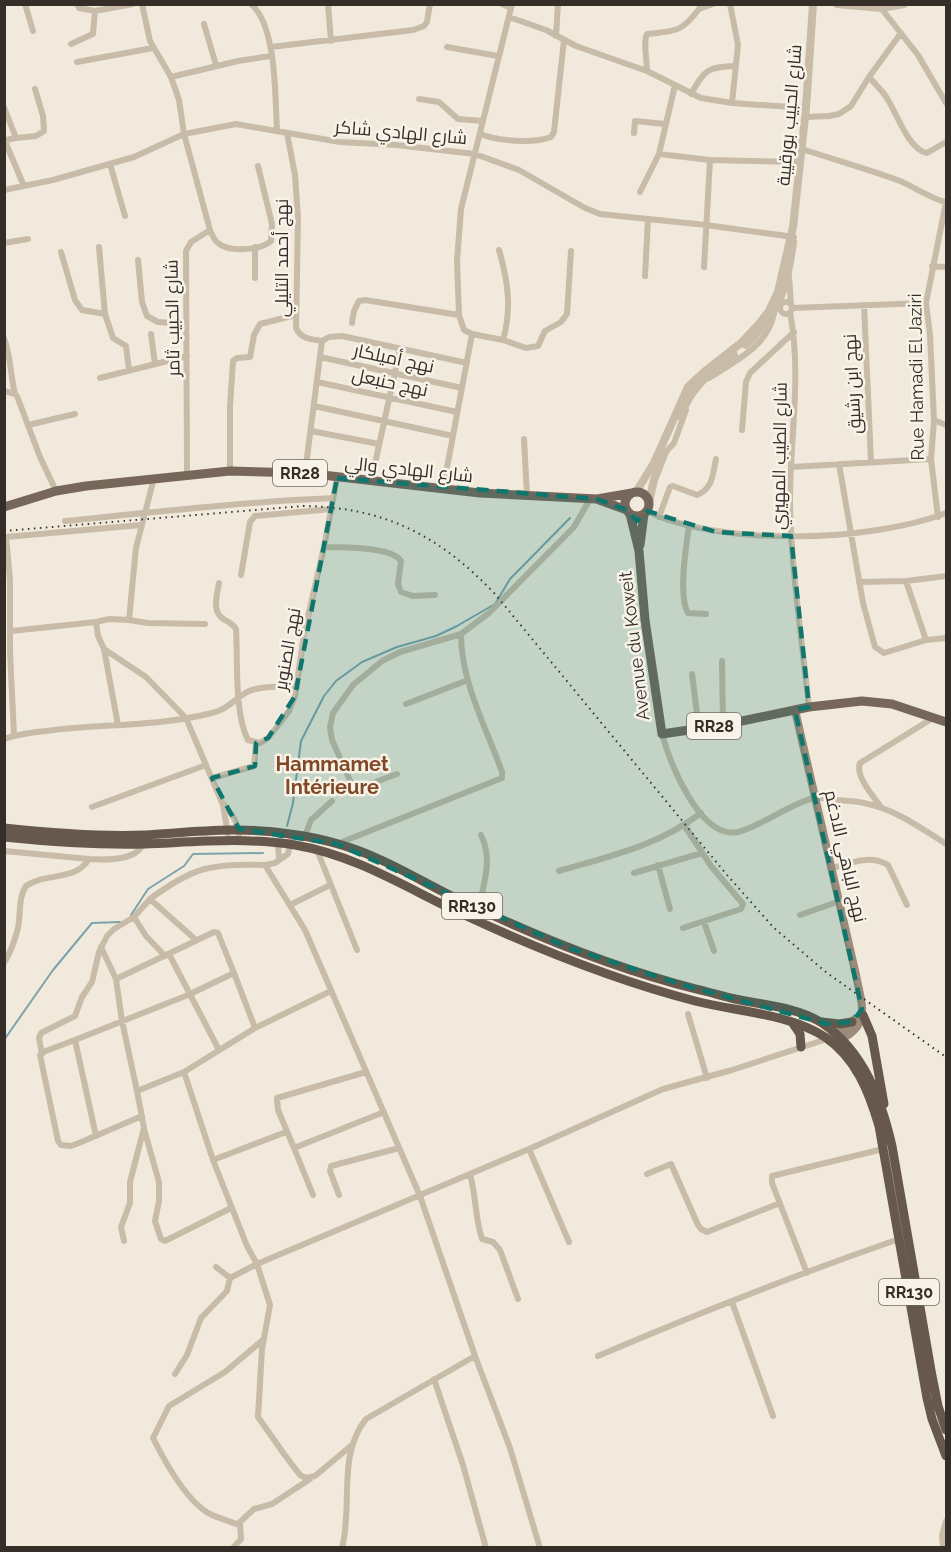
<svg xmlns="http://www.w3.org/2000/svg" width="951" height="1552" font-family="Raleway,Cairo,sans-serif">
	<style>
		.lines { fill: none; stroke-linecap: round; stroke-linejoin: round }
		.stream { stroke: #7ca3ac; stroke-width: 2 }
		.minor { stroke: #c8bba8; stroke-width: 6 }
		.tertiary { stroke: #c8bba8; stroke-width: 8 }
		.secondary { stroke: #9c8b7a; stroke-width: 8 }
		.primary { stroke: #76675a; stroke-width: 9 }
		.trunk { stroke: #66584c; stroke-width: 9 }
		.rail { stroke: #352e28; stroke-width: 2; stroke-dasharray: 1.5 4.5; stroke-linecap: butt }
		.marked { fill: #0f766e; fill-opacity: 0.2; stroke: #0f766e; stroke-width: 4.5; stroke-dasharray: 12 8; stroke-linejoin: round }
		.labels { text-anchor: middle; dominant-baseline: central; stroke-width: 5; stroke-linejoin: round; paint-order: stroke }
		.shield { fill: #f8f3e8; stroke: #706962; stroke-width: 1.5 }
		.shield-label { font-size: 16px; font-weight: bold; fill: #352e28 }
		.street-label { font-size: 18px; fill: #352e28; stroke: #f8f3e8 }
		.neighbourhood-label { font-size: 20px; font-weight: bold; fill: #804825; stroke: #f8f3e8 }
	</style>
	<rect width="100%" height="100%" fill="#f1eadc"/>
	<g class="lines">
		<!-- stream -->
		<path class="stream" d="M287,826l6,-23 8,-62 23,-45 12,-15 26,-19 35,-15 39,-11 21,-10 38,-22 15,-25 60,-61
			M131,915l17,-26 36,-23 9,-12 70,-1
			M4,1040l49,-70 39,-47 28,-1"/>
		<!-- minor -->
		<path class="minor" d="M25,4l8,27
			M77,4l2,4 16,3 38,-7
			M142,4l8,37 21,36 8,23 5,34 26,96 -19,12 -5,9 1,223
			M251,4c26,22 24,94 26,127
			M328,4l3,37
			M502,4l9,4
			M512,4l-51,205 -4,52 2,54 5,15 8,4 31,6 23,8 12,-2 7,-15 16,-9 6,-8 4,-63
			M730,4l8,41 -6,58
			M881,8l37,47 28,48
			M699,9l14,-5
			M509,17l37,13 30,16 71,25 54,27 31,5 74,5
			M204,24l12,41
			M556,36l2,-32
			M71,44l22,-10 2,-23
			M271,47l142,-17 11,-4 3,-4 3,-18
			M447,47l51,9
			M77,62l76,-14
			M647,71c0,-11 -4,-30 0,-37 28,-3 34,-1 52,-25
			M171,77l67,-16 33,-5
			M869,77c6,7 14,14 19,23 9,14 21,50 39,53l19,-11
			M691,94c14,-25 17,-27 45,-28
			M419,99l20,3 19,17 25,2
			M4,107l12,31 -10,2 1,6 17,40
			M805,117l24,-1 10,-2 12,-8 18,-29 32,-44
			M287,133l8,42 3,43 -2,110c5,11 15,11 26,13
			M634,133l1,-12 30,3
			M480,134c18,7 53,10 71,3l3,-5 10,-92
			M16,138l20,-2 8,-5 -1,-15 -8,-27
			M802,149c33,11 66,20 98,32 12,5 36,20 46,21
			M659,154l51,6 91,2
			M110,164l15,52
			M4,190l49,-10 81,-23 50,-23 52,-10 104,18 56,3 79,9 44,16 66,38 15,6 106,11 88,12
			M640,192l19,-38 16,-69
			M210,230c2,5 4,10 8,13 11,10 43,7 53,-2l1,-17 -14,-58
			M4,243l24,-4
			M99,247l6,67
			M255,247v31
			M499,250c9,31 13,59 4,90
			M61,252l14,48 7,10 23,4 8,24 13,8 3,24
			M138,260l4,42 5,14 11,6 28,2
			M932,266l14,1
			M704,267l6,-107
			M645,276l3,-57
			M789,276l2,29
			M780 308a6 6 0 1 1 12 0a6 6 0 1 1-12 0Z
			M864,305l7,157
			M792,308l134,-5
			M790,312c12,63 0,125 0,189 1,68 12,138 19,206
			M352,323l2,-12 5,-10 6,-1 94,15
			M151,334l4,30
			M4,338c7,18 6,36 11,56
			M322,341l7,-4 13,-1 125,27
			M320,357l142,31
			M100,378l87,-22
			M709,378c26,-17 58,-31 65,-64
			M317,382l140,30
			M4,391l11,3 2,2 23,61 16,34
			M314,406l139,30
			M934,420l12,5
			M28,425l47,-11
			M742,430l4,-48 4,-9 44,-41
			M311,431l68,13
			M524,439l3,56
			M664,454l10,-11 12,-33
			M839,464l24,139 12,44 9,6 42,-13 20,-2
			M792,467l139,-8
			M230,471v-64l3,-46 4,-3 13,-1 4,-22 6,-11 36,-9
			M305,473l17,-132
			M154,478l-18,70 -7,72 -20,-1 -13,3 2,14 6,13 42,28 40,41 37,87 5,29
			M371,482l29,-133
			M443,489l29,-155
			M647,511c73,36 224,31 299,2
			M659,517l11,-30 3,-1 24,9c16,-6 16,-22 19,-36
			M938,517l-7,-58 3,-39 -4,-85 -4,-32 20,-101
			M65,521c89,-9 178,-19 268,-23
			M689,526c-3,21 -11,70 -1,87l18,1
			M324,547c19,1 67,-1 77,14l-3,23 3,8 12,4 22,-1
			M241,575l9,-53 5,-6 77,-7
			M906,581l20,59
			M859,582l47,-1 40,-5
			M219,583c-2,12 -8,30 6,37 5,3 8,4 11,9 2,31 -2,84 12,111l12,3 8,-5 15,-19 6,-8 6,-15 9,-62 20,-87 13,-69
			M129,620l19,3 57,1
			M11,631l85,-9
			M104,649l14,76
			M722,661l1,64
			M692,674l7,55
			M406,704l62,-24
			M662,734c8,29 38,106 76,98 24,-6 51,-28 76,-34 7,-1 16,1 23,2 9,1 19,1 27,3 31,6 57,25 82,41
			M14,735l-4,-82v-73l-4,-43 135,-12
			M4,739c16,-6 33,-7 50,-9 51,-6 104,-4 154,-16 22,-5 23,-13 39,-22 14,-7 35,-5 50,-5
			M397,774l-35,13 -4,1 -6,-3 -20,-45 -2,-13 3,-14 20,-28 29,-24 18,-9 61,-18 28,-21 85,-86 16,-28
			M212,778l42,-12 2,-23
			M224,805c10,11 15,20 15,35
			M92,807l114,-42
			M881,807c-8,-11 -26,-31 -21,-44l73,-45
			M292,834l-4,20 -13,9 -10,2 40,65 115,266 55,160 35,92 30,100
			M305,836l6,-16 21,-19
			M337,844l165,-66v-6c-16,-45 -41,-90 -41,-138
			M317,850l40,100
			M4,851l85,8
			M279,860l-1,-17 3,-11
			M658,865l12,44
			M832,868c19,-5 38,-14 56,-3l19,40
			M559,871c51,-15 99,-25 142,-58
			M634,873l68,-20
			M290,905l40,-20
			M478,909c6,-25 15,-50 3,-74
			M800,915l40,-14
			M134,917l12,19 19,20
			M704,922l10,29
			M683,928l58,-19 2,-5 -32,-38 -27,-41
			M196,940l-46,-41c43,-32 62,-36 115,-34
			M101,947l15,32
			M169,954l50,96
			M4,963c7,-11 11,-23 14,-35 3,-14 0,-30 8,-42 20,-14 49,-4 63,-27 17,1 47,2 54,-15
			M688,1014l19,64
			M75,1040l-32,12 -3,3 18,86 3,4 10,1 8,-3 63,-27
			M42,1054l-3,-16 2,-5 34,-17 7,-19 10,-15 7,-30 8,-16 7,-7 20,-12 16,-18
			M184,1072l29,88
			M137,1091l-15,-70 -6,-42 98,-47 4,1 16,40
			M144,1129l15,53v19l-4,20 6,18 4,2 66,-33
			M286,1132l-73,28 34,86 10,18 13,41 -8,44 -4,68 26,37 16,21 6,3 9,-2 37,-31
			M96,1136l-21,-96 113,-45 46,-22 21,55
			M294,1148l-16,-38 -1,-12 89,-26
			M529,1149l40,93
			M470,1174c6,21 5,44 12,65l11,3 7,8 18,49
			M647,1174l24,-10 27,61 3,4 6,3 73,-29
			M313,1195l-19,-47 90,-36
			M339,1195l-9,-24 1,-5 68,-18
			M124,1241l-3,-14 9,-24v-21l14,-54 -7,-37 47,-19 71,-44 76,-37
			M216,1267l14,11 27,-14 272,-115 134,-60 69,-19 95,-31
			M807,1273l-35,-90v-7l111,-27
			M732,1302l41,114
			M598,1356c98,-42 200,-82 301,-117
			M175,1374l12,-19 14,-37 26,-27 3,-13
			M434,1379l29,86 23,83
			M239,1525c-10,-4 -21,-7 -31,-12 -23,-14 -43,-51 -55,-75l16,-32 56,-34 39,-33
			M233,1548l8,-9 -1,-17 14,-13 18,-5 38,-25
			M342,1548c11,-42 -5,-93 24,-129l109,-63
			M943,1548l-1,-13 4,-14"/>
		<!-- tertiary -->
		<path class="tertiary" d="M837,4l44,4 23,-4
			M746,345c34,-34 41,-56 47,-103
			M680,416c14,-32 27,-40 54,-61
			M636,492l18,-29 34,-76 16,-15 37,-29 17,-18 11,-14 9,-19 15,-65 13,-119 7,-104
			M649,502l5,-22 11,-28"/>
		<!-- secondary -->
		<path class="secondary" d="M795,710l61,265c6,31 16,51 -19,66
			M832,1037l13,-8 10,-10"/>
		<!-- primary -->
		<path class="primary" d="M625 504a12 12 0 1 1 24 0a12 12 0 1 1-24 0Z
			M599,500l28,10
			M4,507l52,-16 30,-5 144,-15 75,2 175,20 117,6 35,-6
			M630,514l9,37 6,69 17,114 61,-9 86,-18 53,-6 30,3 54,18
			M640,545l4,-31"/>
		<!-- trunk -->
		<path class="trunk" d="M4,828c47,5 94,9 141,7 49,-3 96,-9 145,-1 31,4 63,13 91,26 29,13 56,30 85,43 74,35 151,66 230,86 13,3 26,7 39,10 28,6 62,8 87,24 42,28 59,76 70,123l40,230 6,30 8,24
			M4,837c47,5 94,8 141,7 50,-2 100,-7 150,1 60,10 110,42 165,68 75,35 154,67 235,88 43,11 92,12 130,36 31,21 44,55 54,89l48,272 5,21 14,37
			M863,1015l9,21 12,68
			M792,1022l8,12 1,13
			M822,1022l17,2 13,-2"/>
		<!-- rail -->
		<path class="rail" d="M4,531l299,-25c82,1 137,30 192,88l232,281 47,53 53,45 119,84"/>
	</g>
	<!-- marked area -->
	<path class="marked" d="M337,478l260,21 30,11 10,11 10,-10 69,21 75,4 18,171 -14,3 67,299 -10,13 -25,2 -144,-39 -114,-37 -232,-104 -98,-15 -27,-51 43,-12 1,-23 12,-5 27,-42z"/>
	<g class="labels">
		<!-- shield labels -->
		<g class="shield">
			<rect x="273" y="460" width="54" height="26" rx="4.5"/>
			<rect x="687" y="713" width="54" height="26" rx="4.5"/>
			<rect x="442" y="893" width="60" height="26" rx="4.5"/>
			<rect x="879" y="1279" width="60" height="26" rx="4.5"/>
		</g>
		<g class="shield-label">
			<text x="300" y="473">RR28</text>
			<text x="714" y="726">RR28</text>
			<text x="472" y="906">RR130</text>
			<text x="909" y="1292">RR130</text>
		</g>
		<!-- street labels -->
		<g class="street-label">
			<text transform="translate(789 115) rotate(-85)">شارع الحبيب بورقيبة</text>
			<text transform="translate(401 132) rotate(5)">شارع الهادي شاكر</text>
			<text transform="translate(281 258) rotate(-90)">نهج أحمد التليلي</text>
			<text transform="translate(172 318) rotate(-91)">شارع الحبيب ثامر</text>
			<text transform="translate(394 358) rotate(12)">نهج أميلكار</text>
			<text transform="translate(916 377) rotate(-91)">Rue Hamadi El Jaziri</text>
			<text transform="translate(390 382) rotate(12)">نهج حنبعل</text>
			<text transform="translate(852 384) rotate(-93)">نهج ابن رشيق</text>
			<text transform="translate(779 456) rotate(-89)">شارع الطيب المهيري</text>
			<text transform="translate(409 469) rotate(6)">شارع الهادي والي</text>
			<text transform="translate(634 646) rotate(-97)">Avenue du Koweit</text>
			<text transform="translate(287 649) rotate(-80)">نهج الصنوبر</text>
			<text transform="translate(846 856) rotate(77)">نهج الباهي الادغم</text>
		</g>
		<!-- neighbourhood labels -->
		<g class="neighbourhood-label">
			<text x="332" y="764">Hammamet<tspan x="332" dy="23">Intérieure</tspan></text>
		</g>
	</g>
	<!-- border -->
	<rect width="951" height="1552" fill="none" stroke="#352e28" stroke-width="12"/>
</svg>
